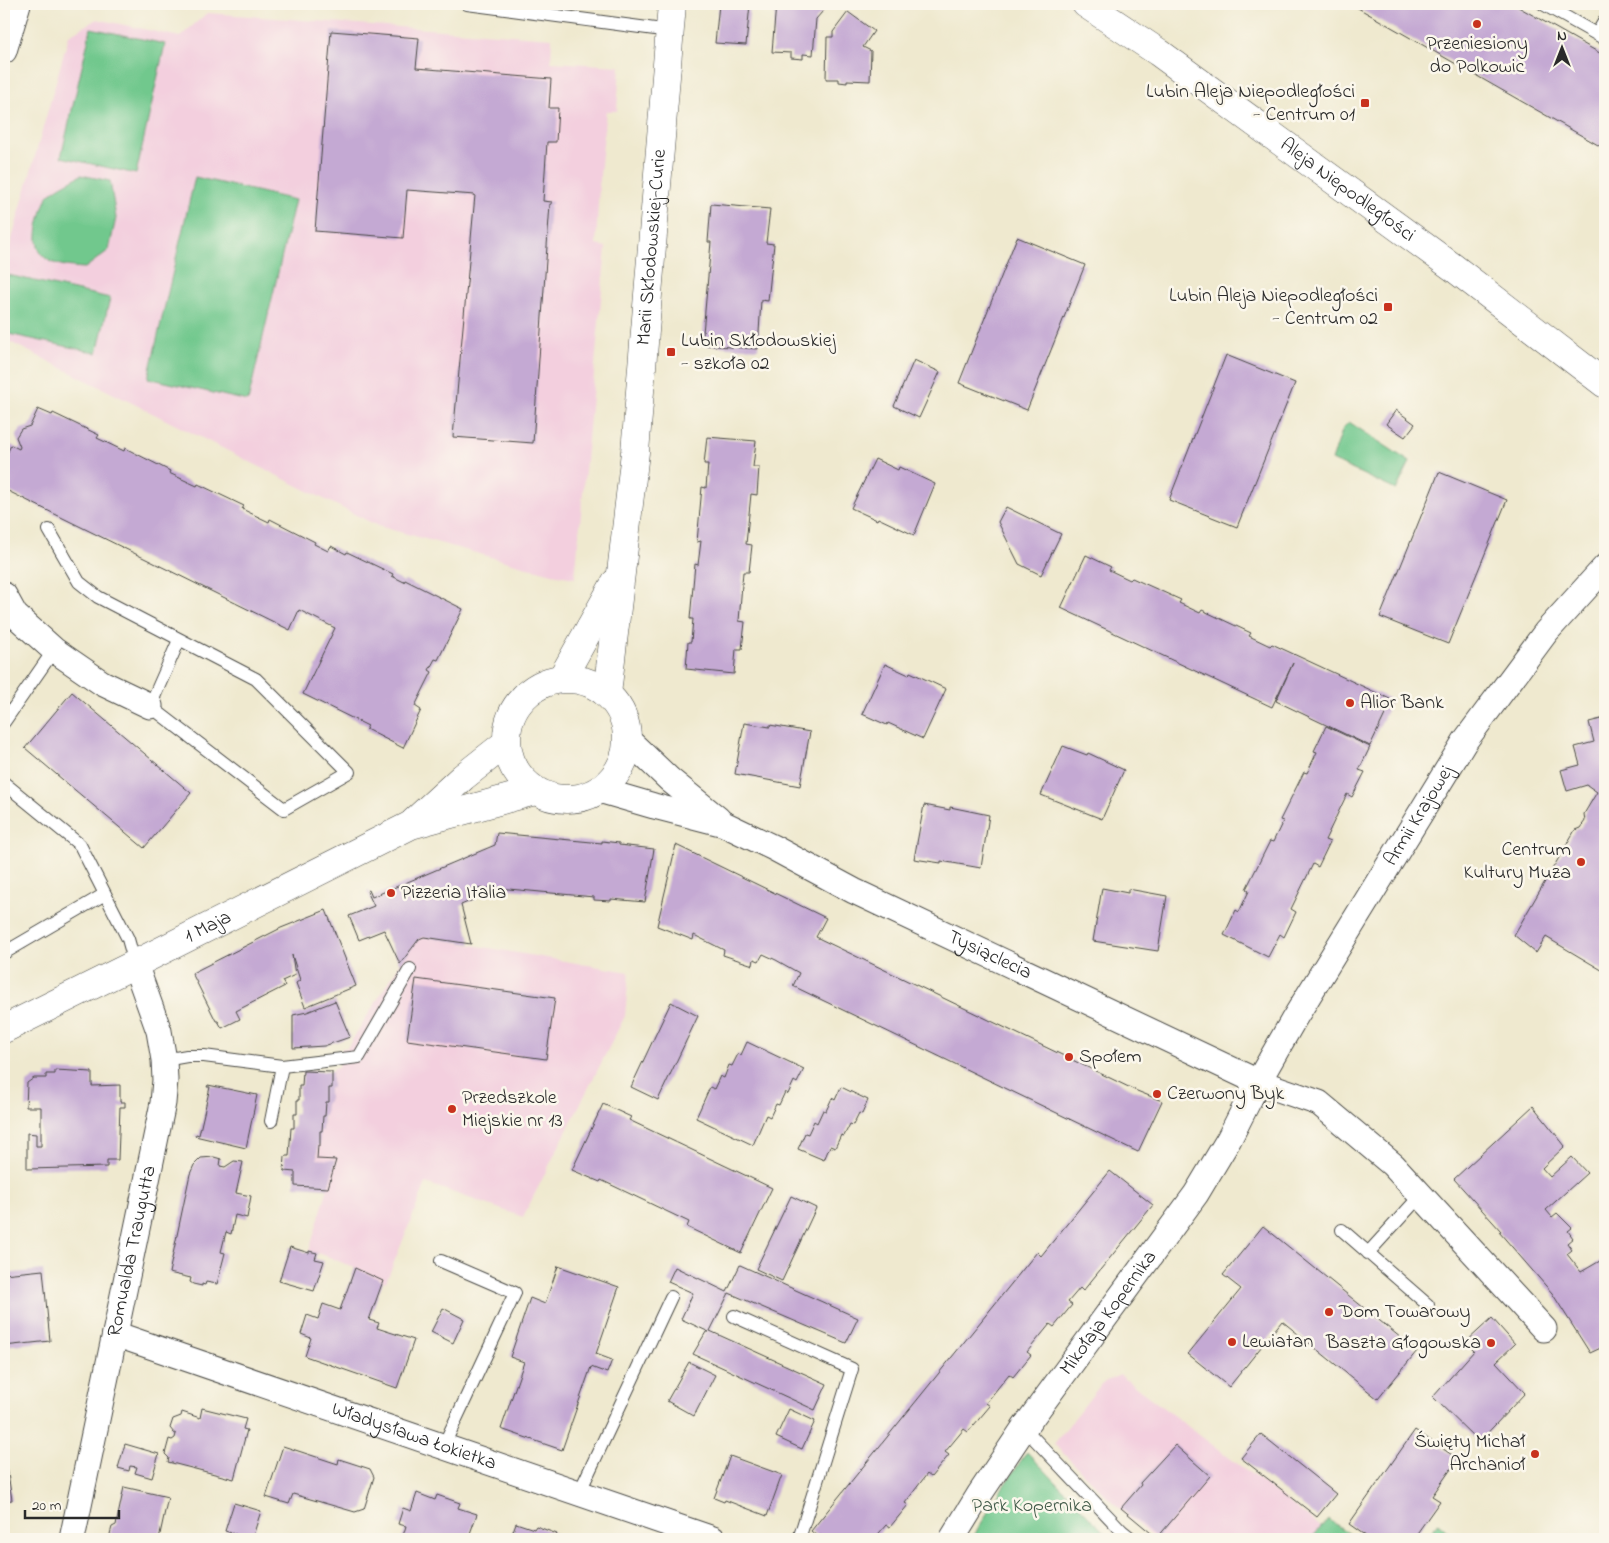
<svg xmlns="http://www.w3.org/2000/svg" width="1609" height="1543" font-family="'Indie Flower',sans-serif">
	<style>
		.built { fill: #f3cfde }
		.green { fill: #71c88d; stroke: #4e7a5c }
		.building { fill: #c4a9d3 }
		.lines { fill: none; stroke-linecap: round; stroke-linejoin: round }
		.lane-casing { stroke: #484844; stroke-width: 14 }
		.street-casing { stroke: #484844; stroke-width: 27 }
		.secondary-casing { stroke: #484844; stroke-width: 29 }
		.lane { stroke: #fff; stroke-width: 12 }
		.street { stroke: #fff; stroke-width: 25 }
		.secondary { stroke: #fff; stroke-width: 28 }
		.poi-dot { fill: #c8321e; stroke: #fbf7ec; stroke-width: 2 }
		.labels { text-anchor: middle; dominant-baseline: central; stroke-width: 5; stroke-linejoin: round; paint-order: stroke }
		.poi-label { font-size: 20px; fill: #2b2b2b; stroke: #fbf7ec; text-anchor: start }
		.street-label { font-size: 20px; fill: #2b2b2b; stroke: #fbf7ec }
		.park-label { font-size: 20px; fill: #405a48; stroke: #fbf7ec }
	</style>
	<rect width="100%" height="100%" fill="#fbf7ec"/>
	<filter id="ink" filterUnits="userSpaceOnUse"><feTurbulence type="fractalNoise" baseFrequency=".02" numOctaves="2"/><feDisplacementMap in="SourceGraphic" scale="10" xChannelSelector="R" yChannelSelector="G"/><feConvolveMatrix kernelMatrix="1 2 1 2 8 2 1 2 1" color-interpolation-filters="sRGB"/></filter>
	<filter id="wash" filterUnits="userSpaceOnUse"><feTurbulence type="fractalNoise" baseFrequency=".0096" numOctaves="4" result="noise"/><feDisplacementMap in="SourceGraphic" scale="20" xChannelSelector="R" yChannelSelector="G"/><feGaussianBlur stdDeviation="1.12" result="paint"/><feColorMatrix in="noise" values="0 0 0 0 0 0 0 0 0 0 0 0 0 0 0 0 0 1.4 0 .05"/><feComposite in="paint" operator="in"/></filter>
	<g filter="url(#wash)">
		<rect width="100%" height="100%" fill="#efe9cf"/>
		<!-- built -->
		<path class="built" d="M207,13l345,25 -1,24 69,4 -3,45h-11l-7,75 -3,59 10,2 -31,331 -23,-4 -174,-48 -374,-187v-72l65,-232 28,-16 83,18z
			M424,937l205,35 -4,44 -102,201 -97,-34 -40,99 -59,-26 -18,-5 27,-90 -19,-2 1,-14 2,-1v-13h2l4,-29h3v-14h3v-19l6,-1 4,-20h5l53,-84 19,-25z
			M1120,1375l201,152v12h-167l-46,-41 -54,-54 48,-61z"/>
		<!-- green -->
		<path class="green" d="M91,28l74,16 -29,130 -75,-17z
			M81,175l29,6 6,37 -7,32 -24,18c-37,-2 -56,-10 -45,-50 2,-8 5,-20 11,-25 8,-7 20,-12 30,-18z
			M195,177l100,23 -47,201 -100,-23z
			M8,275l102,23 -13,55 -93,-20v-39z
			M1349,422l61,40 -14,28 -64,-30 11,-32z
			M1027,1452l80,83 6,4h-141l29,-49z
			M1328,1519l29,20h-46z
			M1438,1523l18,16h-31z"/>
		<g id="blocks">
			<!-- building -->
			<path class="building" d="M719,4h31l-4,41 -31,-2z
				M776,4h53l-13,15 -3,36 -10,-1v5l-12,-1v-5l-19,-1z
				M1351,4h162l92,52v93z
				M848,12l26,19 -11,16 8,4 -1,30 -23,-1v3l-8,-1v-3h-13l1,-42h6v-5z
				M331,31l88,7 -3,30 135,11 -2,29h9l-2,34h-9l-4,59 9,1v2h-2l-17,239 -80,-6 22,-242 -68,-5 -4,48 -88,-7z
				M711,204l59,5 -4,34 8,1 -6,57 -7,-1 -3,49 -56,-4 9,-103h-3z
				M1017,237l68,28 -58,145 -68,-27z
				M1226,355l69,28 -58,144 -68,-27z
				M914,360l26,12 -21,46 -25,-12z
				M38,409l14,6 1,-2 46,22 -2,3 27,13 1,-3 45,23 -1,2 28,13 1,-2 46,22 -2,3 27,13 1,-3 45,23 -1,2 14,7 3,-5 15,8 1,-2 46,22 -1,2 12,6 1,-2 58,29 -25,51 -3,-1 -6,11 3,2 -17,34 6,4 -18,38 -37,-19 2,-3 -65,-32 32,-66 -36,-18 -9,20 -286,-141v-10l3,-8 -3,-2v-9l7,-15 8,4 1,-2 -4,-10 5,-8 9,-3z
				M1396,410l19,14 -10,13 -19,-13z
				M707,437l49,4 -3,26h6l-2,28 -6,-1 -5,50 6,1 -3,27h-6l-4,49 6,1 -3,27h-6l-2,25 -48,-5 2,-27h3l2,-23h-3l5,-55 3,1 3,-24 -4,1 5,-55 4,1 2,-24h-4z
				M875,459l23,11 1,-3 36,17 -21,51 -36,-17 -1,2 -26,-12z
				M1439,472l68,28 -59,144 -68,-27z
				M1006,507l55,27 -20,41 -22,-11 -21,-42z
				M1086,555l25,12 -2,3 21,10 2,-2 49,22 -2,3 21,10 2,-3 49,23 -2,3 21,10 2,-2 120,56 -22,46 -94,-45 17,-38 -21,44 -211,-99z
				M885,664l24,11 1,-3 36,17 -23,50 -35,-16 -1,2 -25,-11z
				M72,692l119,101 -47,55 -119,-100z
				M1605,718v254l-59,-35 -10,16 -22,-18 61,-105 5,-2 5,-7 -1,-7 13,-22 -10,-7 -20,6 -6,-21 19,-5 -5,-18 19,-5 -5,-20z
				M744,723l26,4v-2l40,7 -10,54 -65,-12z
				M1326,726l44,21 -11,23 6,2 -13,25 -5,-3 -22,46 5,2 -12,25 -5,-3 -22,45 5,3 -12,25 -4,-3 -12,23 -44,-22 12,-25 3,2 10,-21 -3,-2 24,-48 3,1 10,-21 -3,-1 24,-48 3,1 10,-21 -3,-1z
				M1063,746l24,9 1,-2 36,17 -22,49 -61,-24z
				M924,805l26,5v-3l39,8 -8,53 -40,-7v2l-27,-4z
				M497,833l105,10v-2l17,2v2l35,4 -9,53 -34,-3v2l-17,-1v-3l-96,-9v6h-6v-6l-21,1 4,10 -14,6 10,39 -47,-7 -5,2 -19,25 -16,-34 -25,10 -10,-24 25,-10 -7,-15 2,-1 3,7 123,-52z
				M676,845l150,73 -10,19 321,154 25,10 -24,51 -345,-166 6,-13 -23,-13 -13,-6 -4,7 -5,-2 -1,6 -30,-10 1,-5 -30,-15 -1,5 -36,-14z
				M1102,888l26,5v-4l39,7 -9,55 -65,-10z
				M326,910l30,76 -51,21 -9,-24 4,-3 -8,-25 3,20 -13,6 3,5 -49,25 4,8 -18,9 -4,-7h-2l-24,-48 89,-45z
				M416,979l139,19 -9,61 -139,-19z
				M335,1001l15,36 -26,9 -31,2v-33l14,-3z
				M671,1002l27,14 -40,84 -27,-13z
				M747,1042l57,27 -7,14 -3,-2 -6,13 -3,-2 -6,13 -3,-1 -6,13 -4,-2 -13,30 -57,-27 14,-31 4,2 6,-13 4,2 5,-13 3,1 6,-12 3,1z
				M55,1070l37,2v14l28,-1v17h5v5h-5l-2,53h-11v7l-80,2v-36l9,1v12h5v-39h-15l1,-24 7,-5h12v-4h9z
				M303,1071l29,1v16h-3v14h-3l-1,14h-2l-1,15h-2v14h-2l-1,14 19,1 -8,28 -33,-2v-14l-11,-1 1,-15h4l2,-28h3v-14h3v-14h2v-14h3z
				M208,1085l49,10 -11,53 -51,-12 1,-2 3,1 11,-48h-3z
				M841,1087l27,13 -6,14 -3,-1 -6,12 -3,-1 -6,12 -3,-1 -6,13 -5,-2 -6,14 -26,-11 7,-16 3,1 6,-13 3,2 6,-13 3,1 6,-13 3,2z
				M603,1104l28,13 -2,3 143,68 -31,65 -54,-26 2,-5 -88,-42 -1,2 -28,-12z
				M1533,1106l32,40 -23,22 8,9 22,-20 15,16 -41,37 6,7 5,-4 15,15 -4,3 5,7 -6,5 5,7 -5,4 14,18 24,-14v88l-15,7 -38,-60 -53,-61 2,-1 -47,-52z
				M214,1157l7,2 -1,7 5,1 9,-6 9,1 -7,31 15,3 -4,22 -12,-3 -4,19 -5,-2 -5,20 4,1 -8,31 -11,-2 -1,3 -3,-1v2l-9,-2 -3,-2 1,-4 -22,-5 21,-99 4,-9 7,-7z
				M1110,1171l43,34 -70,86 -3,-3 -12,14 4,3 -18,22 -4,-3 -23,28 4,3 -18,22 -4,-3 -23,29 4,3 -22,26 -4,-3 -19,23 4,3 -18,22 -4,-3 -22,29 3,2 -18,22 -4,-2 -12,14h-43l-2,-1 -3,1 -6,-4 -2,2 -7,-6 226,-279 4,4z
				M791,1196l25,12 -34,73 -26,-12z
				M1263,1226l154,125 -39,48 -96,-78 -53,66 -41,-33 53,-65 -18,-14z
				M290,1247l19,6v-2l8,2 -2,6 9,2 -10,30 -35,-10z
				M740,1265l118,53 -12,25 -117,-50 -19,38 117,53 -12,26 -122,-56 13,-22h3l-28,-13 12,-26 -25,-11 7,-15 52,25z
				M558,1266l61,21 -23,67 16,6 -5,13 -16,-6 -29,83 -61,-21 23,-67 -14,-5 20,-59 15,6z
				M355,1268l28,13 -14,39 10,3 -2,5 37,12 -17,48 -92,-32 6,-18 -10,-4 6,-19 11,4 5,-15 17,6z
				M43,1270l7,71 -46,5v-72z
				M443,1308l21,11 -11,24 -22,-11z
				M1492,1318l23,26 -19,18 29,31 -46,49 -46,-45 41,-46 -8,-9z
				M689,1362l26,13 -21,41 -27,-15z
				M202,1408l44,11 -3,10 4,1 -13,49 -66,-17 1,-4 -4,-4 4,-15 3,1 3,-2 1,-4 -2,-1 -4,-5 3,-9 8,-3 1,-4 18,6z
				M789,1409l26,12 -13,28 -26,-12z
				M1415,1430l43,29 -26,37 8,5 -27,38h-43l-21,-15z
				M1261,1434l75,60 -19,23 -76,-59z
				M125,1444l34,10 -7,24 -17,-5 2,-6 -7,-1 -1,5 -11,-3z
				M1175,1445l35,31 -53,62 -36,-30 20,-23 -1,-2z
				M283,1446l55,18 1,-5 31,10 4,8 -10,32 -9,3 -62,-18 -4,10 -23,-7z
				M4,1447l8,53 -8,1z
				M730,1456l52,19 -15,41 -42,-16 -1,2 -10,-4z
				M124,1487l44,10 -9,42h-26l-8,-2 -3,2h-8l-4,-5 2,-7 4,-2z
				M417,1493l18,7 2,-5 23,8 -2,5 19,6 -9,25h-66l4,-13 -8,-2 5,-16 8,3z
				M234,1503l27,8 -9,28 -27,-8z
				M516,1523l18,6 2,-3 21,8 -1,2 7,3h-53z"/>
		</g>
	</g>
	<g filter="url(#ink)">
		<use href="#blocks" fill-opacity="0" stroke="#484844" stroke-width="1"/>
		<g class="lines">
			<!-- lane casing -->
			<g class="lane-casing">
				<path id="lane" d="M467,4l203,27
					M1543,4l62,35
					M1597,34l8,-14
					M49,530l30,52 19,15 158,82 93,93 -65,37 -134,-103 29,-66
					M4,722l50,-72
					M4,783l76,62 48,94 7,25
					M4,953l101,-59
					M164,1060l23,-4h17l78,10 77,-9 51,-88
					M271,1121l11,-55
					M1342,1230l86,75
					M1368,1253l53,-58
					M441,1261l74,32 -72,154
					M734,1316l118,53 -53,170
					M1024,1428l98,103 10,8
					M579,1493l92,-196"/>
			</g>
			<!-- street casing -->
			<g class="street-casing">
				<g id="street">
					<path d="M4,51l14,-47"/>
					<path d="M4,595l11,20 39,35 48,33 48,23"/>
					<path d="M627,739l43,41 48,39"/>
					<path id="s1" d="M599,790l55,16 70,18 50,24 80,43 404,191 61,21 74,62 151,164"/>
					<path id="s2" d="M115,1334l598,205"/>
					<path id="s3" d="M72,1539l72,-344 19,-92 2,-23 -1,-20 -5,-29 -24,-67"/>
					<path id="s4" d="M952,1539l27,-44 45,-67 172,-234 33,-55 29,-57 36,-63 171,-278 81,-109 59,-65"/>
				</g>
			</g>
			<!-- secondary casing -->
			<g class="secondary-casing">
				<g id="secondary">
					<path id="s5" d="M1086,4l72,48 296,216 151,116"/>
					<path d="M562,678l53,-95"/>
					<circle cx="567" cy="739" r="60"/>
					<path id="s6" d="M607,694l28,-242 37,-448"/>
					<path d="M414,822l49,-45 43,-34"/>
					<path id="s7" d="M4,1029l131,-65 276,-139 124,-34"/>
				</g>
			</g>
			<!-- lane -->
			<use href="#lane" class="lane"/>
			<!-- street -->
			<use href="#street" class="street"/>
			<!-- secondary -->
			<use href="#secondary" class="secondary"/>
		</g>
	</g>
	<!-- markers -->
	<g class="poi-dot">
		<circle cx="1477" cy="24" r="5"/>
		<rect x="1360" y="98" width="10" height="10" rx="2.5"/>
		<rect x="1383" y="302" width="10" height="10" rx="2.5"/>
		<rect x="666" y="347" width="10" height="10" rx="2.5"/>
		<circle cx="1350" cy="703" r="5"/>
		<circle cx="1581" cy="862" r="5"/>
		<circle cx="391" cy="893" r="5"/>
		<circle cx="1069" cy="1057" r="5"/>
		<circle cx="1157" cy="1094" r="5"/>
		<circle cx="452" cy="1109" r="5"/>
		<circle cx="1329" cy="1312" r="5"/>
		<circle cx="1232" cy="1342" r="5"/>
		<circle cx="1491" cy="1343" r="5"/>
		<circle cx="1535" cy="1454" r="5"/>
	</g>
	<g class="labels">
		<!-- poi labels -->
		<g class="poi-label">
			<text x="1477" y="44" text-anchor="middle">Przeniesiony<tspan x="1477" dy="23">do Polkowic</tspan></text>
			<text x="1355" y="92" text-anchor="end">Lubin Aleja Niepodległości<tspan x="1355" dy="23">- Centrum 01</tspan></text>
			<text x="1378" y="296" text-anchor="end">Lubin Aleja Niepodległości<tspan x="1378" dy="23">- Centrum 02</tspan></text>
			<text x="681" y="341">Lubin Skłodowskiej<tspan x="681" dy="23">- szkoła 02</tspan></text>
			<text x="1360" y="703">Alior Bank</text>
			<text x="1571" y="850" text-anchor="end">Centrum<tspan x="1571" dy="23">Kultury Muza</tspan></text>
			<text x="401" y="893">Pizzeria Italia</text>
			<text x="1079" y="1057">Społem</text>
			<text x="1167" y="1094">Czerwony Byk</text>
			<text x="462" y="1098">Przedszkole<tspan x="462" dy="23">Miejskie nr 13</tspan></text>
			<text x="1339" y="1312">Dom Towarowy</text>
			<text x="1242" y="1342">Lewiatan</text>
			<text x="1481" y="1343" text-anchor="end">Baszta Głogowska</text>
			<text x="1525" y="1442" text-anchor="end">Święty Michał<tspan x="1525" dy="23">Archanioł</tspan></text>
		</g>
		<!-- street labels -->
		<g class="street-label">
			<text stroke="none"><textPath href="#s5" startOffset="321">Aleja Niepodległości</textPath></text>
			<text stroke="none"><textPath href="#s6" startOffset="449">Marii Skłodowskiej-Curie</textPath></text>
			<text stroke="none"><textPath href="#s4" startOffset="862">Armii Krajowej</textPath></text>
			<text stroke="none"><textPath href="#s7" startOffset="228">1 Maja</textPath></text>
			<text stroke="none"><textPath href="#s1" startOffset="426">Tysiąclecia</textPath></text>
			<text stroke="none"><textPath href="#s3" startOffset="294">Romualda Traugutta</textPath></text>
			<text stroke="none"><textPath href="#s4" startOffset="275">Mikołaja Kopernika</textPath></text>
			<text stroke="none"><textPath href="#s2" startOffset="316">Władysława Łokietka</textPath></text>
		</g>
		<!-- park labels -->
		<g class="park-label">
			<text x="1032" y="1506">Park Kopernika</text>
		</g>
	</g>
	<!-- margin -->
	<rect width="1609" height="1543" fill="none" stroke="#fbf7ec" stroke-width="20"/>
	<!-- north arrow -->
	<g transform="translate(1562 48)" stroke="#fbf7ec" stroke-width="4" paint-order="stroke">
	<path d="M0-4L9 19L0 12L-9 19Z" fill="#2b2b2b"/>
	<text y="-8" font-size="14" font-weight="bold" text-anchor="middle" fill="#2b2b2b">N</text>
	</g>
	<!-- scale -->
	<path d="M25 1510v8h94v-8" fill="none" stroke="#2b2b2b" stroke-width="2.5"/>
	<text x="32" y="1510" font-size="15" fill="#2b2b2b" stroke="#fbf7ec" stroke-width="4" paint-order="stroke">20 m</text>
</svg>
